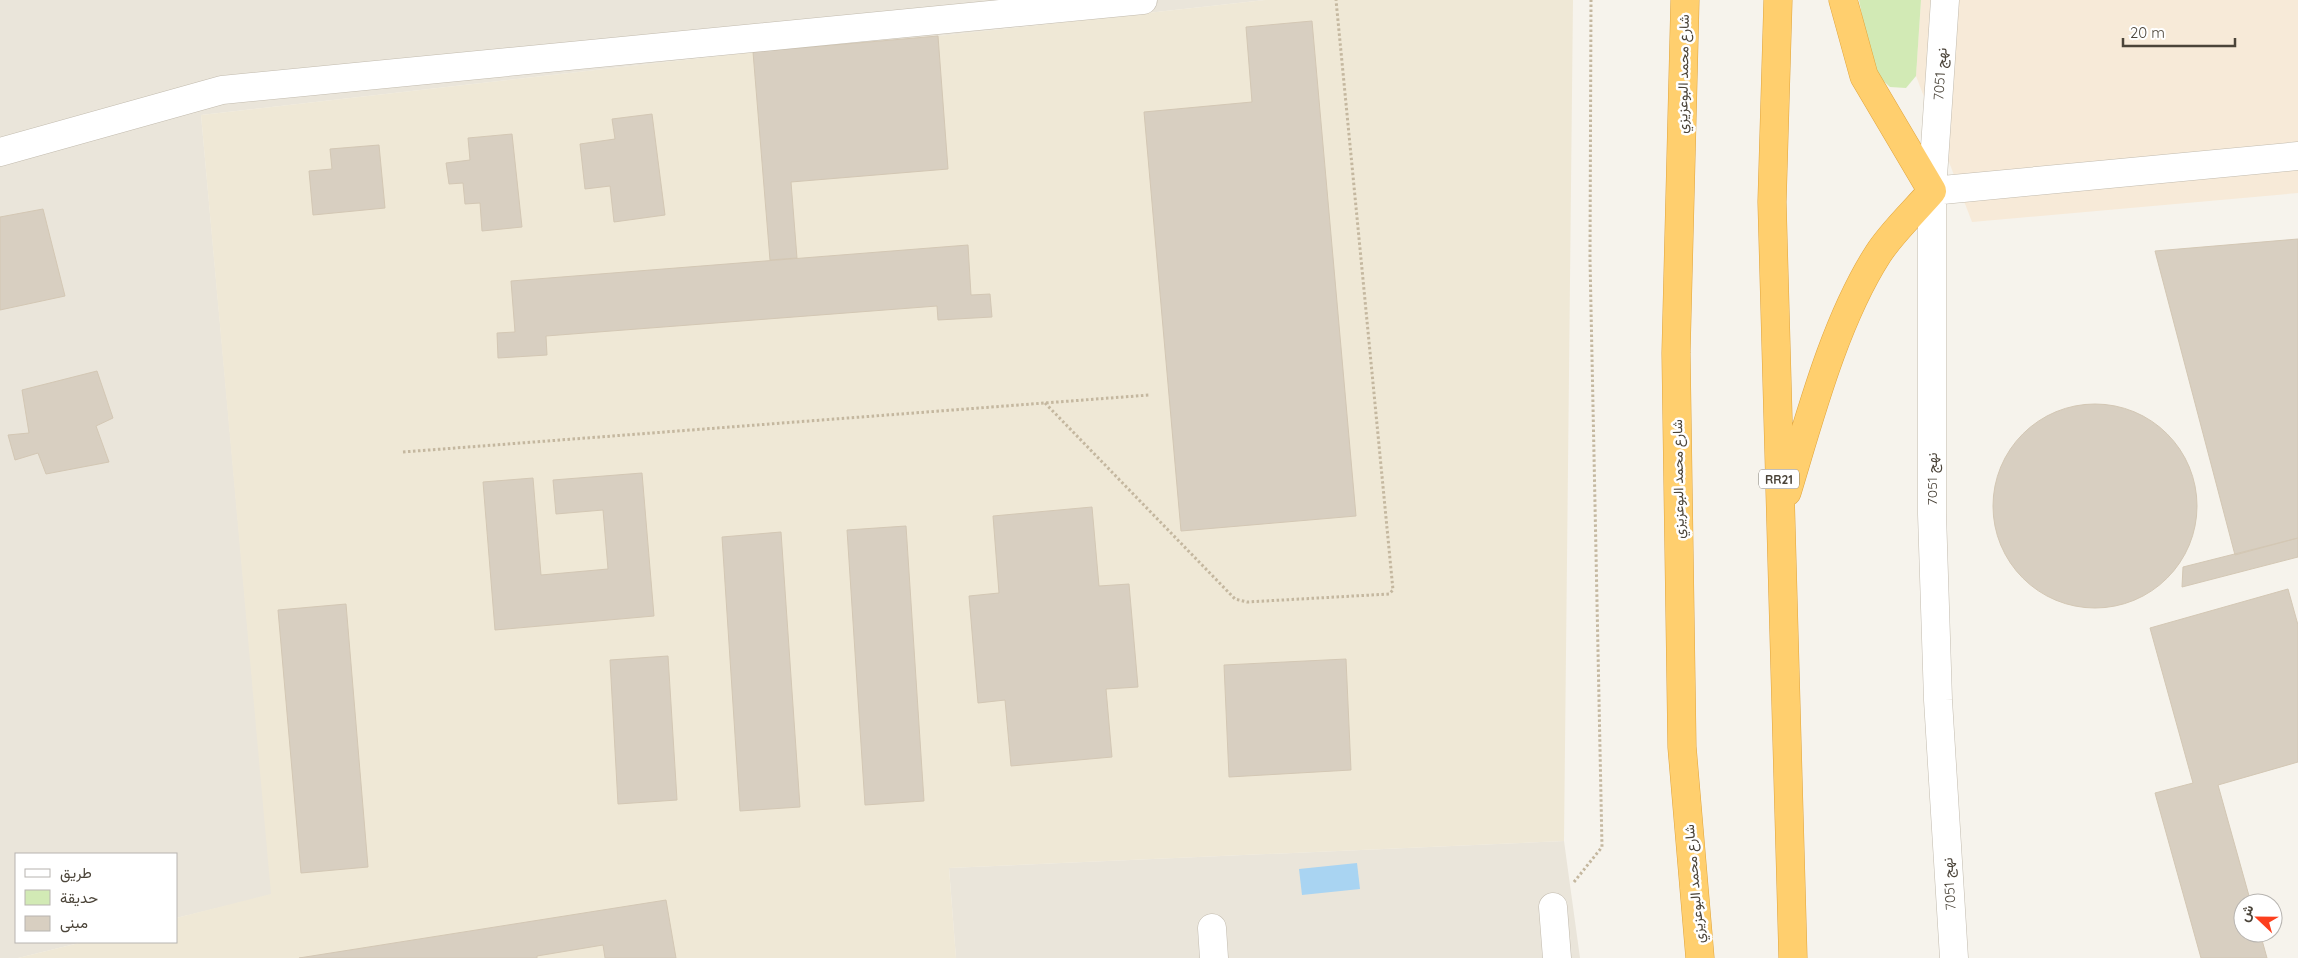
<svg xmlns="http://www.w3.org/2000/svg" width="2298" height="958" font-family="Quicksand,Vazirmatn,sans-serif">
	<style>
		.residential { fill: #eae5da }
		.commercial { fill: #f7ead8 }
		.education { fill: #efe8d6 }
		.green { fill: #d2eab5 }
		.water { fill: #a9d4f2 }
		.building { fill: #d8cfc1; stroke: #d3c7b4 }
		.lines { fill: none; stroke-linecap: round; stroke-linejoin: round }
		.minor-casing { stroke: #c2bbae; stroke-width: 29 }
		.highway-casing { stroke: #e0a43c; stroke-width: 29 }
		.path { stroke: #c4b79f; stroke-width: 3; stroke-dasharray: 2.5 2.5; stroke-linecap: butt }
		.minor { stroke: #fff; stroke-width: 28 }
		.highway { stroke: #ffcf6e; stroke-width: 28 }
		.labels { text-anchor: middle; dominant-baseline: central; stroke-width: 5; stroke-linejoin: round; paint-order: stroke }
		.shield { fill: #fff; stroke: #817c74; stroke-width: 1 }
		.shield-label { font-size: 12px; font-weight: bold; fill: #4b4439 }
		.street-label { font-size: 14px; fill: #4b4439; stroke: #fff }
	</style>
	<rect width="100%" height="100%" fill="#f6f3ec"/>
	<!-- residential -->
	<path class="residential" d="M0,0h1265l-327,36 -185,16 -552,63 71,780 -96,23v-64h-160v88h67l-65,16h-18z
		M1564,841l16,117h-624l-7,-90z"/>
	<!-- commercial -->
	<path class="commercial" d="M1921,0h377v193l-326,29 -56,-146z"/>
	<!-- education -->
	<path class="education" d="M1265,0h308l-9,841 -615,27 7,90h-938l65,-16h93v-24l95,-24 -70,-779 552,-63 185,-16z"/>
	<!-- green -->
	<path class="green" d="M1859,0h62l-5,76 -10,12 -16,-1 -14,-13 -9,-33z"/>
	<!-- water -->
	<path class="water" d="M1357,863l3,26 -58,6 -3,-26z"/>
	<!-- building -->
	<path class="building" d="M1312,21l44,495 -175,15 -37,-419 108,-10 -6,-75z
		M938,36l10,133 -157,13 6,76 -27,2 -17,-208z
		M652,114l13,101 -51,7 -4,-36 -25,3 -5,-45 35,-5 -3,-20z
		M512,134l10,93 -40,4 -2,-28 -15,1 -2,-21 -14,1 -3,-21 24,-3 -2,-22z
		M379,145l6,63 -72,7 -4,-44 23,-2 -2,-20z
		M43,209l22,87 -65,14v-93z
		M2298,239v299l-63,17 -80,-304z
		M968,245l3,50 19,-1 2,23 -54,3 -1,-14 -391,30 1,19 -49,3 -1,-25 18,-1 -4,-51z
		M97,371l16,47 -17,8 13,36 -63,12 -8,-21 -23,7 -7,-25 21,-2 -7,-43z
		M1993 506a102 102 0 1 1 204 0a102 102 0 1 1-204 0Z
		M642,473l12,143 -159,14 -12,-148 50,-4 8,97 67,-6 -5,-59 -47,4 -3,-34z
		M1092,507l7,79 30,-2 9,103 -32,2 6,68 -101,9 -6,-66 -27,3 -9,-107 30,-3 -6,-77z
		M906,526l18,275 -59,4 -18,-275z
		M781,532l19,275 -60,4 -18,-274z
		M2298,538v19l-116,30 1,-20z
		M2288,589l10,36v137l-80,23 33,118h-8v30h17l7,25h-66l-46,-165 38,-10 -43,-155z
		M346,604l22,263 -67,6 -23,-263z
		M668,656l9,144 -59,4 -8,-144z
		M1346,659l5,111 -122,7 -5,-112z
		M666,900l10,58h-71l-2,-13 -66,11v2h-238z"/>
	<g class="lines">
		<!-- minor casing -->
		<g class="minor-casing">
			<path id="minor" d="M1945,0l-13,191v323l6,186 16,258
				M0,152l222,-62 921,-90
				M1932,191l366,-35
				M1553,907l4,51
				M1212,928l2,30"/>
		</g>
		<!-- highway casing -->
		<g class="highway-casing">
			<path id="highway" d="M1685,0l-9,353 6,394 18,211
				M1778,0l-6,202 21,756
				M1787,492c23,-76 48,-171 91,-238 14,-22 37,-43 54,-63l-68,-115 -21,-76"/>
		</g>
		<!-- path -->
		<path class="path" d="M1045,403l190,196 12,3 142,-8 4,-4 -57,-590
			M403,452l746,-57
			M1574,882l28,-35 -12,-588 1,-259"/>
		<!-- minor -->
		<use href="#minor" class="minor"/>
		<!-- highway -->
		<use href="#highway" class="highway"/>
	</g>
	<g class="labels">
		<!-- shield labels -->
		<rect class="shield" x="1759" y="469.5" width="40" height="19" rx="4"/>
		<g class="shield-label">
			<text x="1779" y="479">RR21</text>
		</g>
		<!-- street labels -->
		<g class="street-label">
			<text transform="translate(1683 74) rotate(-89)">شارع محمد البوعزيزي</text>
			<text transform="translate(1940 74) rotate(-86)">نهج 7051</text>
			<text transform="translate(1678 479) rotate(-91)">شارع محمد البوعزيزي</text>
			<text transform="translate(1932 479) rotate(-90)">نهج 7051</text>
			<text transform="translate(1694 884) rotate(-95)">شارع محمد البوعزيزي</text>
			<text transform="translate(1949 884) rotate(-94)">نهج 7051</text>
		</g>
	</g>
	<!-- legend -->
	<rect x="15" y="853" width="162" height="90" fill="#ffffff" stroke="#b7b4b0"/>
	<rect x="25" y="869" width="25" height="8" fill="#ffffff" stroke="#b7b4b0"/>
	<text x="60" y="878" font-size="15" fill="#4b4439">طريق</text>
	<rect x="25" y="890" width="25" height="15" fill="#d2eab5" stroke="#b7b4b0"/>
	<text x="60" y="903" font-size="15" fill="#4b4439">حديقة</text>
	<rect x="25" y="916" width="25" height="15" fill="#d8cfc1" stroke="#b7b4b0"/>
	<text x="60" y="928" font-size="15" fill="#4b4439">مبنى</text>
	<!-- north arrow -->
	<g transform="translate(2258 918) rotate(292)"><circle r="24" fill="#ffffff" stroke="#b7b4b0"/>
	<path d="M0-4L9 19L0 12L-9 19Z" fill="#fc3f1d"/>
	<text y="-8" font-size="14" font-weight="bold" text-anchor="middle" fill="#4b4439">ش</text>
	</g>
	<!-- scale -->
	<path d="M2123 38v8h112v-8" fill="none" stroke="#4b4439" stroke-width="2.5"/>
	<text x="2130" y="38" font-size="15" fill="#4b4439" stroke="#ffffff" stroke-width="4" paint-order="stroke">20 m</text>
</svg>
